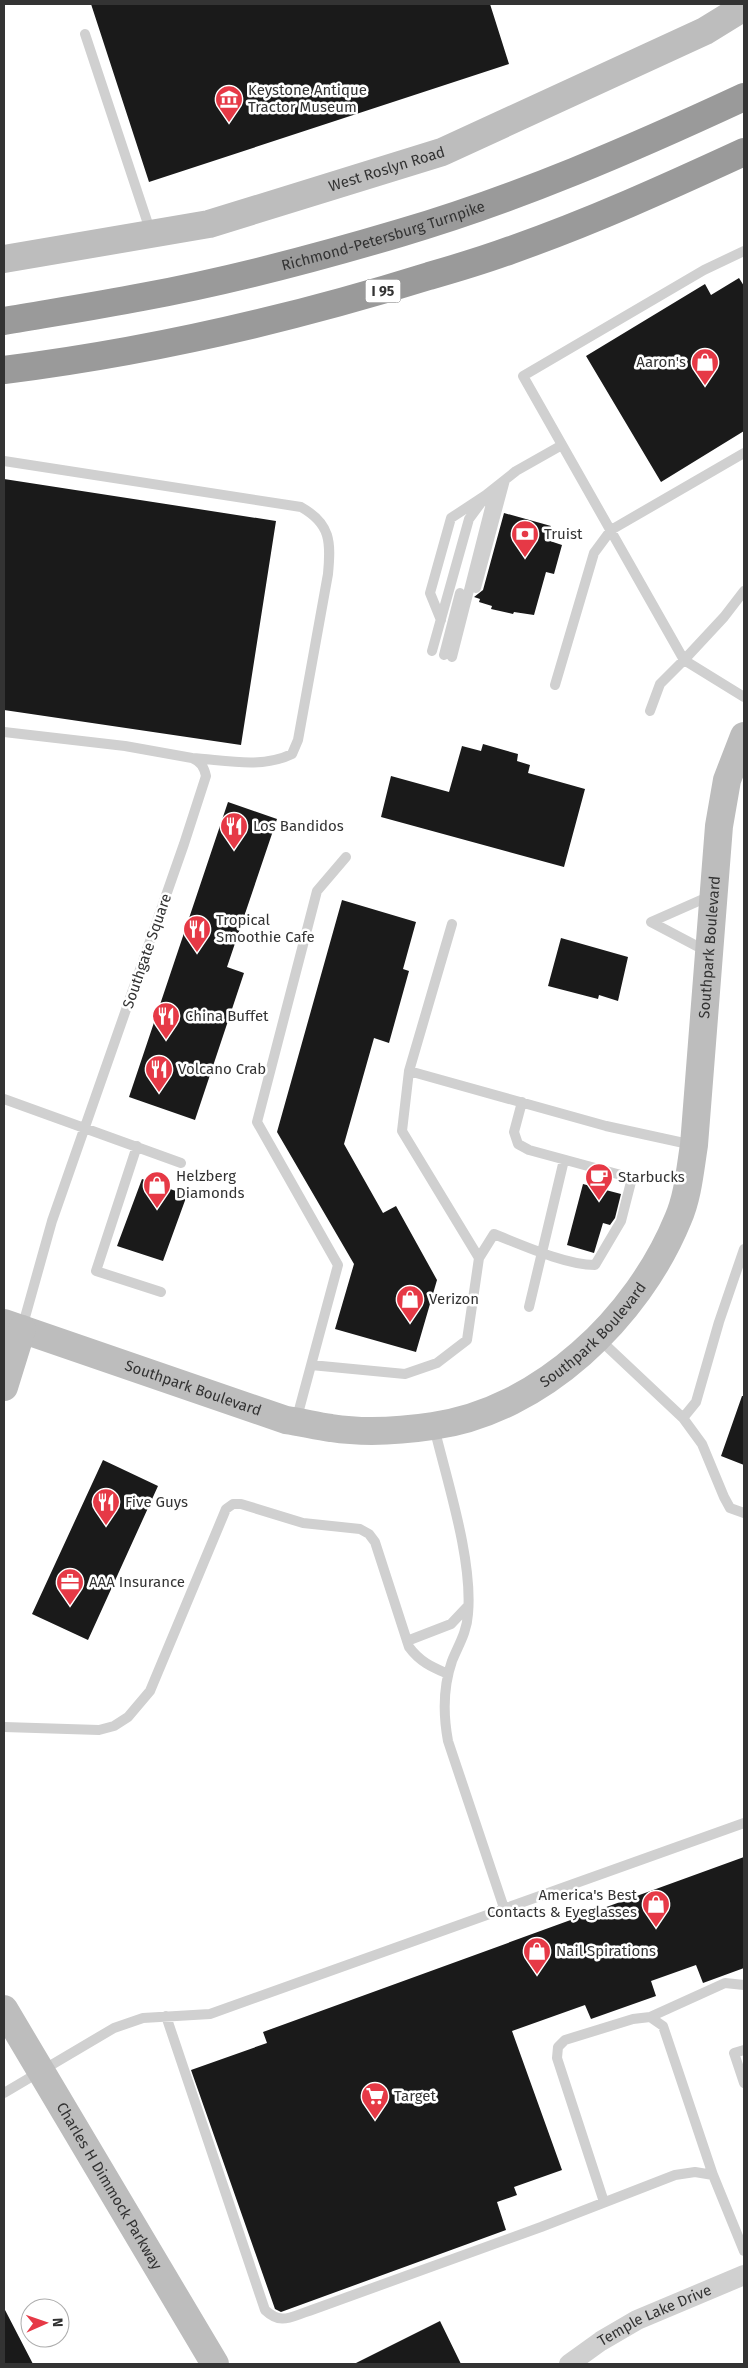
<svg xmlns="http://www.w3.org/2000/svg" width="748" height="2368" font-family="'Fira Sans',sans-serif">
	<style>
		.building { fill: #1a1a1a }
		.lines { fill: none; stroke-linecap: round; stroke-linejoin: round }
		.lane { stroke: #d0d0d0; stroke-width: 10 }
		.street { stroke: #d0d0d0; stroke-width: 20 }
		.secondary { stroke: #bdbdbd; stroke-width: 28 }
		.highway { stroke: #9a9a9a; stroke-width: 28 }
		.labels { text-anchor: middle; dominant-baseline: central; stroke-width: 5; stroke-linejoin: round; paint-order: stroke }
		.shield { fill: #fff; stroke: #707070; stroke-width: 1 }
		.shield-label { font-size: 14px; font-weight: bold; fill: #333 }
		.poi-label { font-size: 15px; fill: #333; stroke: #fff; text-anchor: start }
		.street-label { font-size: 15px; fill: #333; stroke: #fff }
	</style>
	<rect width="100%" height="100%" fill="#fff"/>
	<!-- building -->
	<path class="building" d="M91,4h399l19,60 -360,118z
		M739,278l5,8v145l-83,51 -75,-126 119,-72 6,11z
		M4,479l272,42 -35,224 -237,-35z
		M504,513l47,13 -4,14 15,5 -8,29 -8,-2 -12,43 -20,-3 -1,2 -22,-5 1,-3 -13,-4 1,-3 -6,-2 9,-7z
		M483,744l35,10 -1,7 13,4 -2,8 57,16 -21,78 -183,-50 10,-41 58,16 13,-46 19,5z
		M228,802l49,17 -50,148 17,6 -49,147 -66,-23z
		M342,900l74,22 -13,47 6,2 -20,72 -15,-5 -30,106 39,69 13,-7 41,74 -21,72 -81,-23 19,-65 -77,-132z
		M561,938l67,19 -10,44 -19,-6 -1,4 -50,-13z
		M142,1179l45,16 -24,66 -46,-15z
		M583,1184l38,10 -6,24 -5,7 -7,-2 -9,30 -27,-8z
		M742,1396h2v69l-23,-9z
		M103,1460l55,26 -70,154 -56,-26z
		M744,1857v111l-41,15 -7,-18 -45,16 5,15 -65,23 -6,-14 -73,26 50,139 -48,17 3,8 -20,7 9,28 -225,82 -6,-3 -84,-239 76,-27 -4,-11z
		M4,2308l29,56h-29z
		M440,2321l21,43h-107z"/>
	<g class="lines">
		<!-- lane -->
		<path class="lane" d="M85,34l66,199
			M744,251l-40,19 -181,106 161,284 40,-43 20,-26
			M4,461l297,46c30,17 30,35 27,67l-30,166 -6,14c-31,15 -67,6 -100,4
			M476,588l29,-108
			M441,620l-11,-27 21,-75 35,-23 30,-24 46,-26
			M432,651l37,-132 14,-19
			M444,655l16,-62
			M452,657l43,-169
			M555,685l39,-132 17,-23 133,-77
			M650,711l10,-27 24,-24 60,37
			M4,732l121,14 67,12c9,4 12,9 14,18l-22,68 -132,377 -30,107
			M708,952l-57,-30 59,-26
			M409,1071l197,55 87,19
			M4,1099l177,64
			M137,1146l-41,125 65,21
			M479,1258l15,-24c28,11 72,31 101,31l26,-44 11,-43 -103,-28 -11,-6 -4,-12 8,-30
			M529,1307l35,-147
			M598,1338l85,80 19,26 22,53 6,11 14,5
			M311,1365l94,9 32,-11 30,-23 12,-82 -77,-127 7,-60 43,-147
			M683,1418l13,-16 23,-80 25,-73
			M296,1421l42,-156 -81,-143 60,-231 29,-34
			M434,1427c13,54 39,133 34,187 -1,18 -10,32 -16,47 -9,26 -9,53 -4,80l56,167
			M407,1641l44,-17 17,-18
			M4,1727l95,3 15,-4 14,-9 22,-26 76,-182 7,-5h8l62,19 57,6 9,5 6,8 34,105c11,15 23,20 39,27
			M166,2016l99,294c16,15 25,7 44,1l232,-84 134,-52 20,-3 18,3 31,76
			M650,2017l75,-34 19,2
			M744,2050l-10,3 10,30
			M4,2093l110,-65 29,-10 67,-4 534,-191
			M604,2202l-47,-144 1,-11 7,-7 68,-21 17,-2 13,9 50,149"/>
		<!-- street -->
		<path class="street" id="s1" d="M569,2364l32,-23 36,-21 107,-45"/>
		<!-- secondary -->
		<g class="secondary">
			<path id="s2" d="M4,259l205,-35 233,-72 263,-121 39,-24"/>
			<path id="s3" d="M4,1323l282,97c15,2 30,6 45,8 32,5 69,3 102,-2 108,-15 205,-109 245,-207 10,-23 12,-49 16,-74l25,-319 8,-46 17,-44"/>
			<path d="M4,1387l18,-58"/>
			<path id="s4" d="M4,2009l211,355"/>
		</g>
		<!-- highway -->
		<g class="highway">
			<path id="s5" d="M4,321c46,-8 92,-15 138,-24 87,-16 174,-39 258,-64 119,-35 232,-84 344,-136"/>
			<path d="M4,370c144,-18 287,-51 425,-94 28,-8 55,-16 82,-26 80,-28 157,-63 233,-98"/>
		</g>
	</g>
	<!-- icons -->
	<defs>
		<g id="museum-pin" transform="scale(1.4375)"><path d="M0 17L-7.5 6A9.5 9.5 0 1 1 7.5 6Z" fill="#e63946" stroke="#fff"/><path d="M0-6L6-3V-2H-6V-3ZM-5-1h2V3h-2ZM-1-1h2V3h-2ZM3-1h2V3H3ZM-6 4H6V6H-6Z" fill="#fff"/></g>
		<g id="shop-pin" transform="scale(1.4375)"><path d="M0 17L-7.5 6A9.5 9.5 0 1 1 7.5 6Z" fill="#e63946" stroke="#fff"/><path d="M-5-2.5h2.3a2.7 3.5 0 0 1 5.4 0H5L5.5 6h-11ZM-1.5-2.5h3a1.5 2.3 0 0 0-3 0Z" fill="#fff"/></g>
		<g id="bank-pin" transform="scale(1.4375)"><path d="M0 17L-7.5 6A9.5 9.5 0 1 1 7.5 6Z" fill="#e63946" stroke="#fff"/><path d="M-6-4H6V4H-6ZM0-2.3a2.3 2.3 0 1 0 0 4.6a2.3 2.3 0 1 0 0-4.6Z" fill="#fff"/></g>
		<g id="restaurant-pin" transform="scale(1.4375)"><path d="M0 17L-7.5 6A9.5 9.5 0 1 1 7.5 6Z" fill="#e63946" stroke="#fff"/><path d="M-5-6h1v4h1v-4h1v4h1v-4h1v5L-1.5 .5V6h-2V.5L-5-1ZM5-6V6H3V1.5H1.5Q1.5-4 5-6Z" fill="#fff"/></g>
		<g id="cafe-pin" transform="scale(1.4375)"><path d="M0 17L-7.5 6A9.5 9.5 0 1 1 7.5 6Z" fill="#e63946" stroke="#fff"/><path d="M-5.5-4.5H6V0H3Q3 3.5 0 3.5H-2.5Q-5.5 3.5-5.5 0ZM3-3.2v2h1.7v-2ZM-6 4.5H4V6H-6Z" fill="#fff"/></g>
		<g id="office-pin" transform="scale(1.4375)"><path d="M0 17L-7.5 6A9.5 9.5 0 1 1 7.5 6Z" fill="#e63946" stroke="#fff"/><path d="M-6-3h4V-5.5h4V-3h4V5H-6ZM-1-4.5V-3h2v-1.5ZM-6 0V1H6V0Z" fill="#fff"/></g>
		<g id="supermarket-pin" transform="scale(1.4375)"><path d="M0 17L-7.5 6A9.5 9.5 0 1 1 7.5 6Z" fill="#e63946" stroke="#fff"/><path d="M-6-5.5h2.5l.6 2H6L4.5 2H-2.5L-4.4-4H-6ZM-1.5 3.2a1.3 1.3 0 1 0 .1 0ZM3 3.2a1.3 1.3 0 1 0 .1 0Z" fill="#fff"/></g>
	</defs>
	<g fill-rule="evenodd">
		<use href="#museum-pin" x="229" y="99"/>
		<use href="#shop-pin" x="705" y="362"/>
		<use href="#bank-pin" x="525" y="534"/>
		<use href="#restaurant-pin" x="234" y="826"/>
		<use href="#restaurant-pin" x="197" y="929"/>
		<use href="#restaurant-pin" x="166" y="1016"/>
		<use href="#restaurant-pin" x="159" y="1069"/>
		<use href="#cafe-pin" x="599" y="1177"/>
		<use href="#shop-pin" x="157" y="1185"/>
		<use href="#shop-pin" x="410" y="1299"/>
		<use href="#restaurant-pin" x="106" y="1502"/>
		<use href="#office-pin" x="70" y="1582"/>
		<use href="#shop-pin" x="656" y="1904"/>
		<use href="#shop-pin" x="537" y="1951"/>
		<use href="#supermarket-pin" x="375" y="2096"/>
	</g>
	<g class="labels">
		<!-- shield labels -->
		<rect class="shield" x="365.5" y="279.5" width="35" height="23" rx="4"/>
		<g class="shield-label">
			<text x="383" y="291">I 95</text>
		</g>
		<!-- poi labels -->
		<g class="poi-label">
			<text x="248" y="90">Keystone Antique<tspan x="248" dy="17">Tractor Museum</tspan></text>
			<text x="686" y="362" text-anchor="end">Aaron's</text>
			<text x="544" y="534">Truist</text>
			<text x="253" y="826">Los Bandidos</text>
			<text x="216" y="920">Tropical<tspan x="216" dy="17">Smoothie Cafe</tspan></text>
			<text x="185" y="1016">China Buffet</text>
			<text x="178" y="1069">Volcano Crab</text>
			<text x="176" y="1176">Helzberg<tspan x="176" dy="17">Diamonds</tspan></text>
			<text x="618" y="1177">Starbucks</text>
			<text x="429" y="1299">Verizon</text>
			<text x="125" y="1502">Five Guys</text>
			<text x="89" y="1582">AAA Insurance</text>
			<text x="637" y="1895" text-anchor="end">America's Best<tspan x="637" dy="17">Contacts &amp; Eyeglasses</tspan></text>
			<text x="556" y="1951">Nail Spirations</text>
			<text x="394" y="2096">Target</text>
		</g>
		<!-- street labels -->
		<g class="street-label">
			<text stroke="none"><textPath href="#s2" startOffset="394">West Roslyn Road</textPath></text>
			<text stroke="none"><textPath href="#s5" startOffset="389">Richmond-Petersburg Turnpike</textPath></text>
			<text stroke="none"><textPath href="#s3" startOffset="1055">Southpark Boulevard</textPath></text>
			<text transform="translate(147 951) rotate(-71)">Southgate Square</text>
			<text stroke="none"><textPath href="#s3" startOffset="635">Southpark Boulevard</textPath></text>
			<text stroke="none"><textPath href="#s3" startOffset="200">Southpark Boulevard</textPath></text>
			<text stroke="none"><textPath href="#s4" startOffset="206">Charles H Dimmock Parkway</textPath></text>
			<text stroke="none"><textPath href="#s1" startOffset="99">Temple Lake Drive</textPath></text>
		</g>
	</g>
	<!-- border -->
	<rect width="748" height="2368" fill="none" stroke="#333333" stroke-width="10"/>
	<!-- north arrow -->
	<g transform="translate(45 2323) rotate(88)"><circle r="24" fill="#ffffff" stroke="#adadad"/>
	<path d="M0-4L9 19L0 12L-9 19Z" fill="#e63946"/>
	<text y="-8" font-size="14" font-weight="bold" text-anchor="middle" fill="#333333">N</text>
	</g>
</svg>
